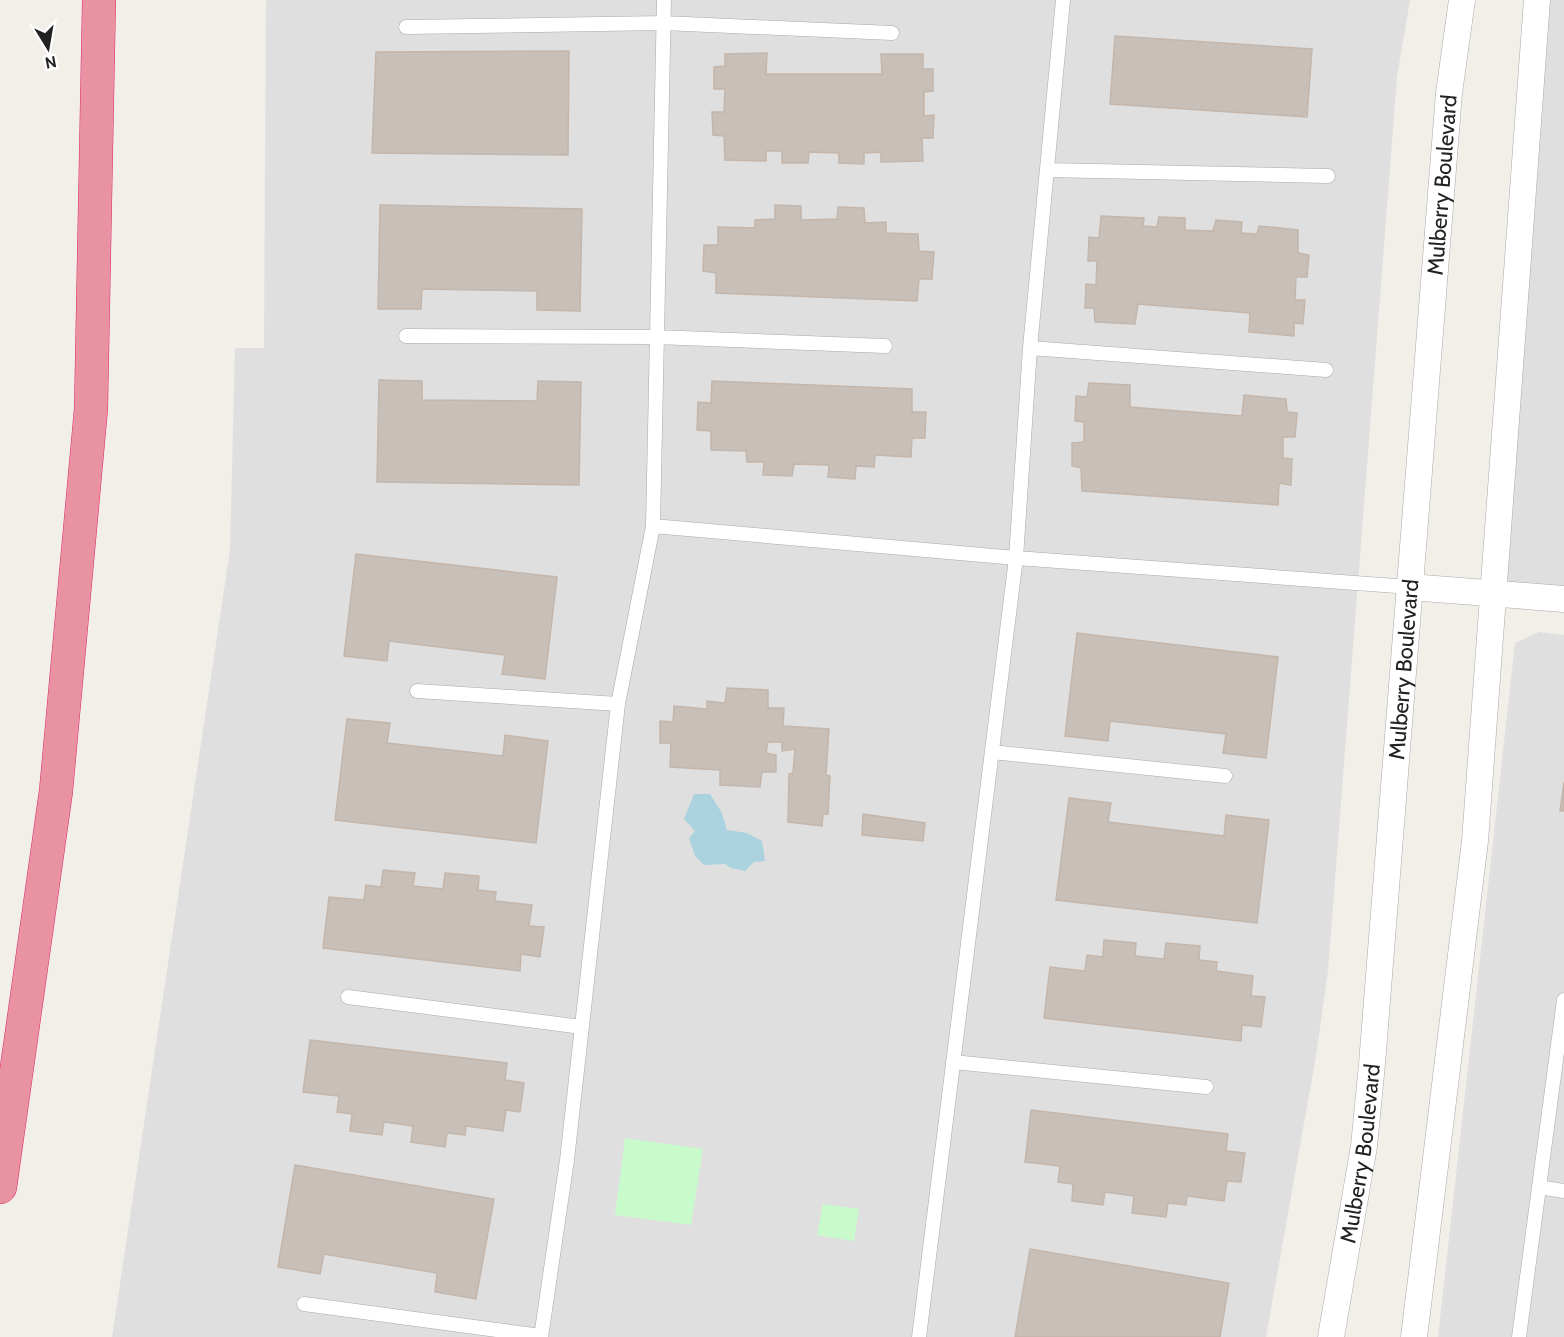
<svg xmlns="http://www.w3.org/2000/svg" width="1564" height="1337" font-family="Cabin,sans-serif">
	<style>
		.residential { fill: #e0dfdf }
		.park { fill: #c8facc }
		.water { fill: #aad3df }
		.building { fill: #c7bfb8; stroke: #c4b6ab; stroke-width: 1.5 }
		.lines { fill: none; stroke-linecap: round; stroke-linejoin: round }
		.lane-casing { stroke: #a9a9a9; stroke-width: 15 }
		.street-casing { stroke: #a9a9a9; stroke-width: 27 }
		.highway-casing { stroke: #dc2a67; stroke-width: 34 }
		.lane { stroke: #fff; stroke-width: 14 }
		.street { stroke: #fff; stroke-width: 26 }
		.highway { stroke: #e892a2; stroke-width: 33 }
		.labels { text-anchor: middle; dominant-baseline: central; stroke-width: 5; stroke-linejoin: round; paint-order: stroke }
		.street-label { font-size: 22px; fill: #222; stroke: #fff }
	</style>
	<rect width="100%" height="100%" fill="#f2efe9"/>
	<!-- residential -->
	<path class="residential" d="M266,0h1144l-13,77 -69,894 -12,85 -50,281h-1154l118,-787 5,-202h29z
		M1537,0h27v599l-70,-4z
		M1539,632l25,3v702h-126l77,-694z"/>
	<!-- park -->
	<path class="park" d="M625,1138l78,11 -12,76 -76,-10z
		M823,1204l36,5 -5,32 -37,-6z"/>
	<!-- water -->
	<path class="water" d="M694,794h16l12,19 5,17 20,3 15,8 3,20 -11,1 -9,9 -14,-3 -6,-4 -21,1 -9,-9 -6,-18 6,-7 -11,-12z"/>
	<!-- building -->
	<path class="building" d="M1115,36l197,13 -5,68 -197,-13z
		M569,51l-1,104 -196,-2 4,-101z
		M767,53l-1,21h116l-1,-20h42v15h10v22l-9,1v24l10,-1 -1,23h-11l1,23 -42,1v-10l-17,1v11l-25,-1v-10l-30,-1 -1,11h-26v-12h-16v10l-41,-1 -1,-24 -11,-1 -1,-23h12l1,-23h-11v-22l11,-1v-12z
		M380,205l202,4 -2,102 -43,-1v-19l-115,-2 -1,20h-43z
		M775,205l26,1v14l36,-1 1,-12 26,1 1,15 21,-1v11l32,1 1,17 15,1 -2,27h-13l-2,22 -201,-8v-20l-13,-2 1,-26h14v-18l37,1v-8l20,-1z
		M1101,216l43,2 -1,8 14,1 2,-10 26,1v12l28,1 3,-11 26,2 -1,11 16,1 2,-8 39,4v23l11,2 -2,22h-11l-1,23h10l-2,24 -9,-1v13l-45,-4 1,-19 -112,-9 -3,20 -40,-2 -1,-14h-9l1,-24 10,1 1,-24h-9l1,-24 10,1z
		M379,380l43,1v19l115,1 1,-20 43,1 -2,103 -202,-3z
		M712,381l200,8v23h14l-1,26h-13l-1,19 -36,-2 -1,12 -18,-1 -1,13 -27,-2 1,-12 -35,-1 -2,12 -29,-1 1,-13h-17l-1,-11 -35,-1v-19l-14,-1 1,-28 13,1z
		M1089,383l41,2v22l112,9 2,-21 42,4 1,13 10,1 -2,24h-12v21l9,1 -1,26 -12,-2 -1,22 -196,-14 -1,-23 -9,-2v-23l12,-1v-20l-9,-1 1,-25 11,1z
		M356,554l201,23 -12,102 -43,-5 3,-19 -116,-14 -2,20 -43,-5z
		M1077,633l201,24 -12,101 -43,-5 3,-19 -116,-13 -2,20 -43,-5z
		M727,688l41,2v18h16l-1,18 46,3 -3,46 4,1 -2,38h-5l-1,12 -34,-4 1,-48 4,-1 2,-24 -13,2v-9h-14l-2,11 10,2v17h-14l-2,15 -40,-2v-15l-50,-3 1,-24h-11v-22l13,1 1,-16 33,3v-8l18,2z
		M347,719l43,4 -3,20 116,13 2,-21 43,6 -12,102 -201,-23z
		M1564,782v29h-4z
		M1069,798l42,5 -3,19 116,14 2,-21 43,5 -12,103 -201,-23z
		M863,814l62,9 -2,18 -61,-6z
		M383,870l32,3 -2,13 30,3 2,-16 34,3 -1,14 18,2 -1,9 37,4 -3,21 15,1 -4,30 -19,-3 -1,17 -197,-23 6,-51 35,3 2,-15 15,2z
		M1104,940l32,3 -1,13 29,3 2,-16 34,3 -1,14 18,2 -1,9 37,5 -2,20 14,1 -4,30 -19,-2 -1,16 -197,-23 6,-51 35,4 2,-16 16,2z
		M310,1040l197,23 -2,17 19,3 -4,29 -14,-2 -3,21 -37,-5 -1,9 -18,-2 -2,14 -34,-5 2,-16 -29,-4 -2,13 -32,-4 2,-17 -15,-2 2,-16 -36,-4z
		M1031,1110l197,24 -2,17 19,2 -4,29 -14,-1 -3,20 -37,-5 -1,9 -18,-2 -2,14 -34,-4 2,-17 -29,-4 -2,13 -31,-4 1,-17 -15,-2 2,-16 -35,-4z
		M295,1165l199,34 -18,100 -41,-7 2,-19 -113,-19 -4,20 -42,-7z
		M1030,1249l199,34 -9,54h-205z"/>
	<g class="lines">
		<!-- lane casing -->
		<g class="lane-casing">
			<path id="lane" d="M406,27l257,-4 229,10
				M1047,170l281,6
				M406,336l251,1 228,9
				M1030,348l296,22
				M653,526l363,32 394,29
				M417,691l201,13
				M992,752l233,24
				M348,997l234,30
				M953,1062l253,25
				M1539,1187l25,4
				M304,1304l237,32
				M541,1337l26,-177 51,-456 35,-178 11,-526
				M919,1337l97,-779 14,-210 33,-348
				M1519,1337l45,-337"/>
		</g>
		<!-- street casing -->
		<g class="street-casing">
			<g id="street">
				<path d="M1410,587l154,12"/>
				<path id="s1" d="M1331,1337l33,-191 8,-82 77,-971 13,-93"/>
				<path d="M1414,1337l61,-496 62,-841"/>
			</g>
		</g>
		<!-- highway casing -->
		<g class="highway-casing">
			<path id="highway" d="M0,1187l56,-396 35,-382 8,-409"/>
		</g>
		<!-- lane -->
		<use href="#lane" class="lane"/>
		<!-- street -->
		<use href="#street" class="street"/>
		<!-- highway -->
		<use href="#highway" class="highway"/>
	</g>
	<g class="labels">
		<!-- street labels -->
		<g class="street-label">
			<text stroke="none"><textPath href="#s1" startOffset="1158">Mulberry Boulevard</textPath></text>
			<text stroke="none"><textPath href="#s1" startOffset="672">Mulberry Boulevard</textPath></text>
			<text stroke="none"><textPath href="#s1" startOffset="186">Mulberry Boulevard</textPath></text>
		</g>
	</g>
	<!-- north arrow -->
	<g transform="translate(48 48) rotate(169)" stroke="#ffffff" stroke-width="4.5" paint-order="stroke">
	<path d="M0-4.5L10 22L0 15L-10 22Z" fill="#222222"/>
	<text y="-9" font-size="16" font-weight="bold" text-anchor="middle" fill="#222222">N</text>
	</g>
</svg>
